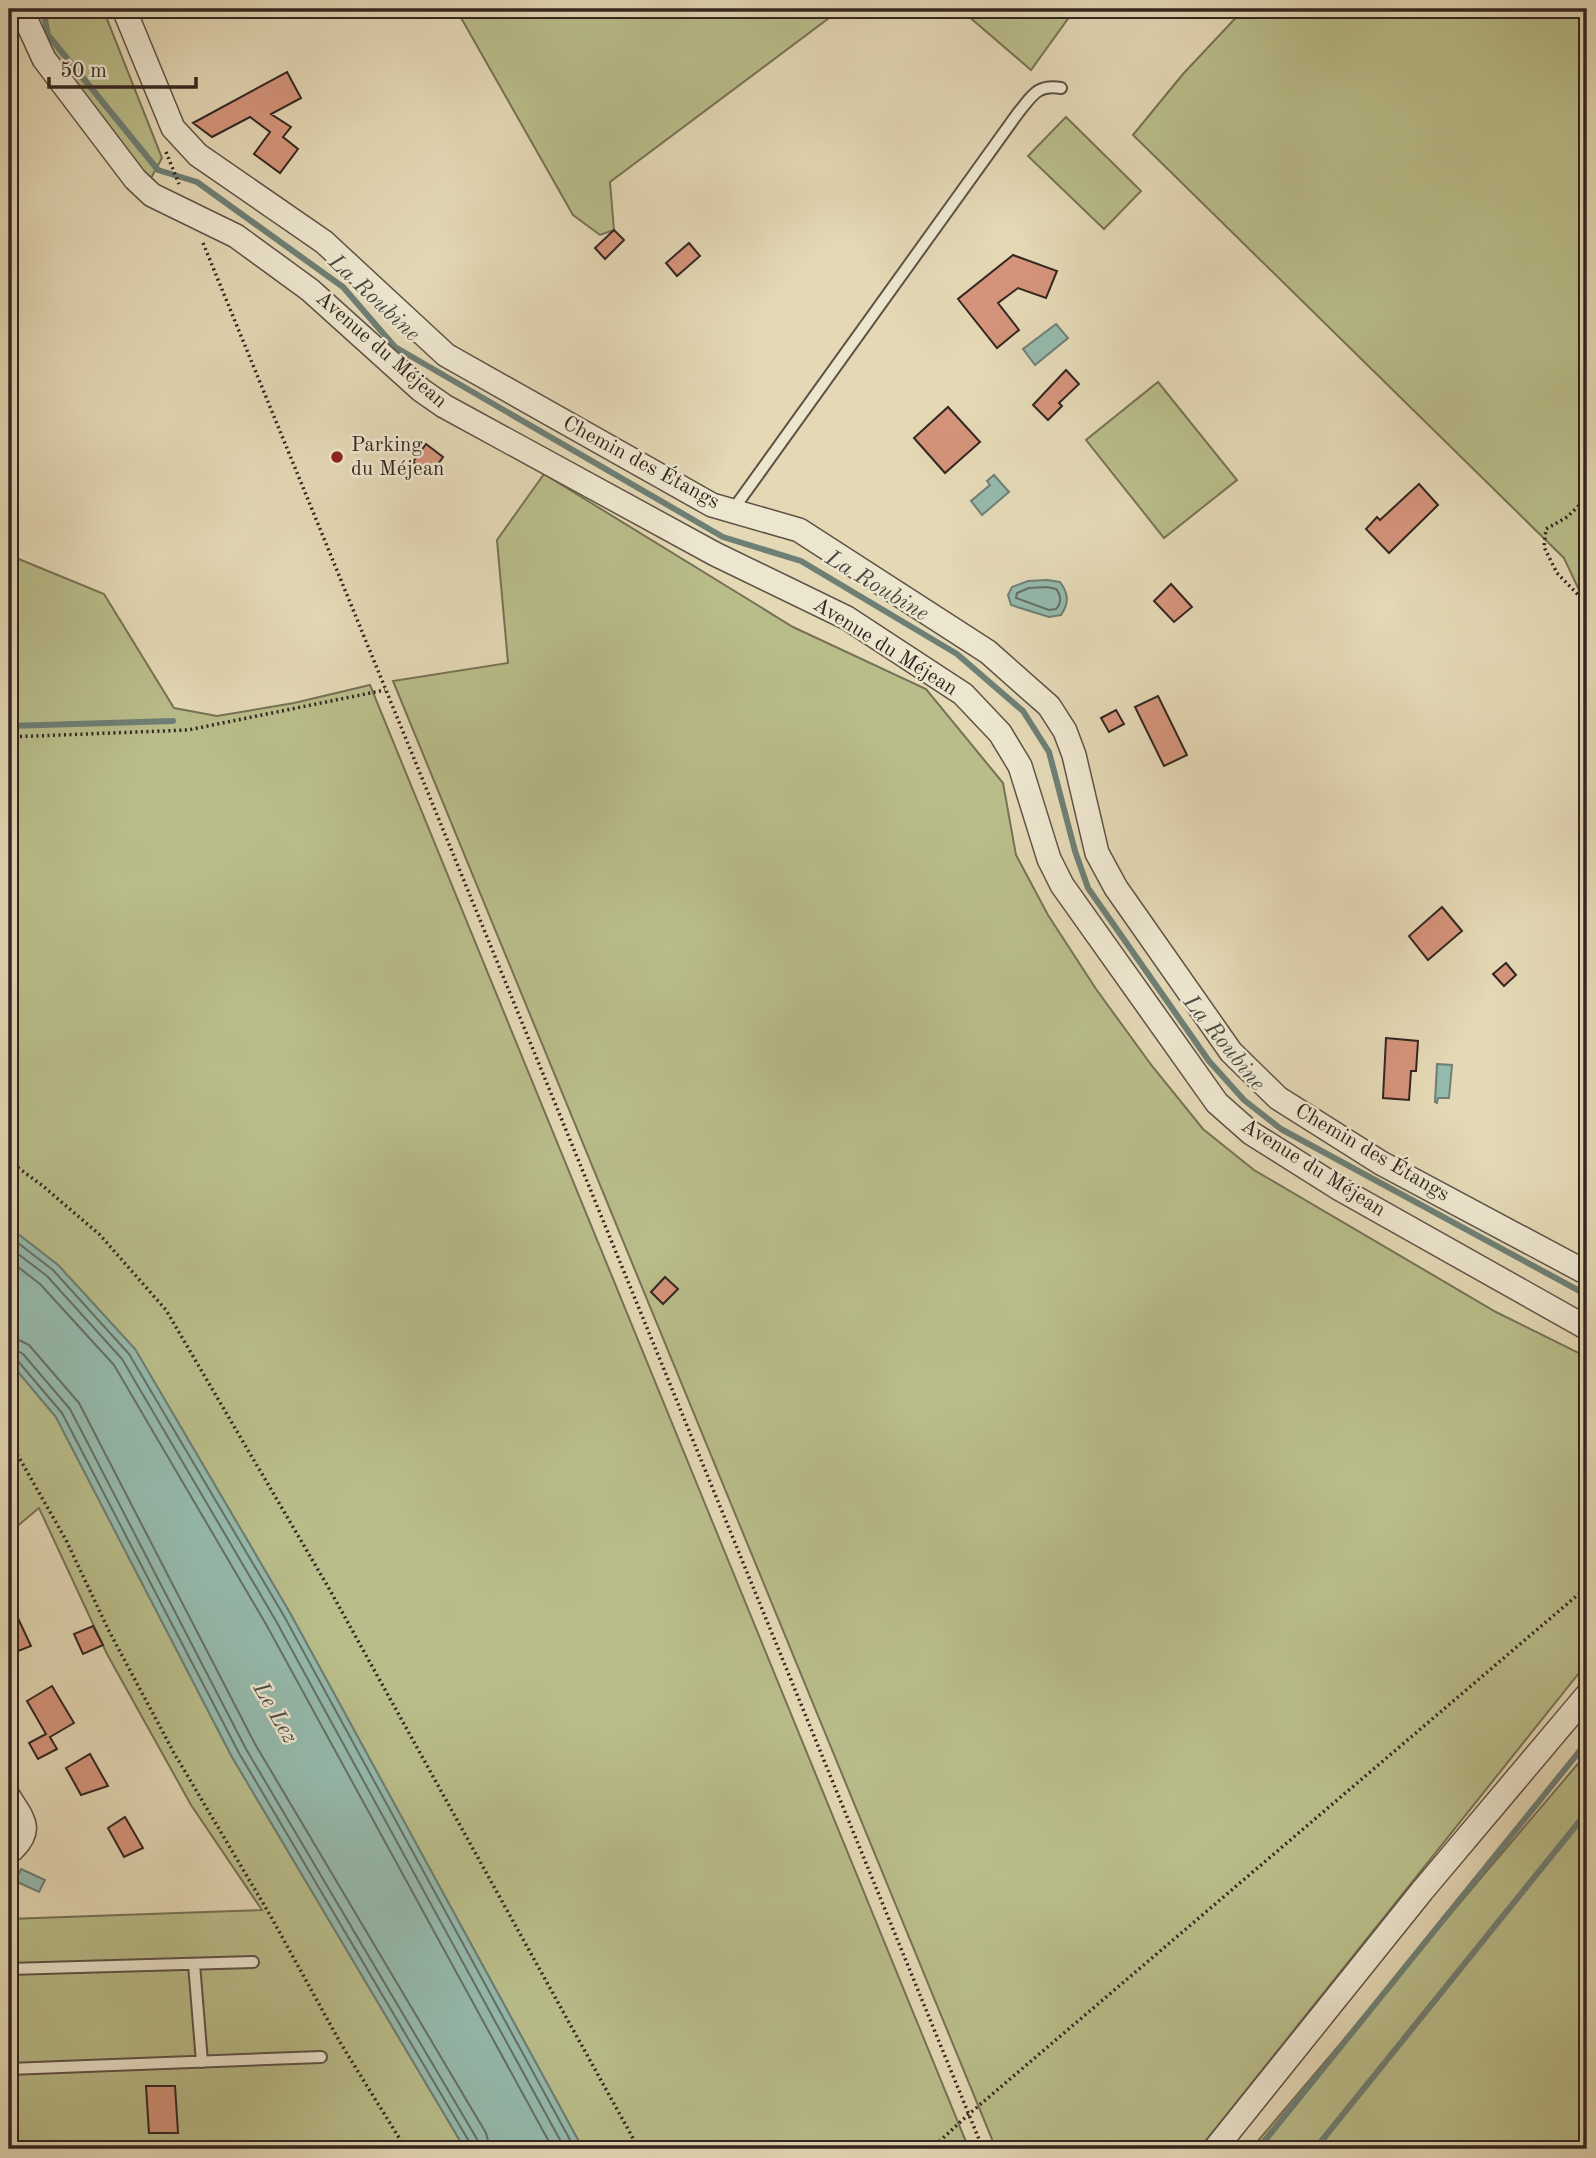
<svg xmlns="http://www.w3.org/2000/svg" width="1596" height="2158" font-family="'Old Standard TT',serif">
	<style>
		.green { fill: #b9bd8a; stroke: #767256; stroke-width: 2 }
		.water { fill: #95baad; stroke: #6e7f75; stroke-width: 2 }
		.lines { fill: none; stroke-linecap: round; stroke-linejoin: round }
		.shore { stroke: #647067; stroke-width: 2 }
		.stream { stroke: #6e7f75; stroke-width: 6 }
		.building { fill: #d5947b; stroke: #332621; stroke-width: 2 }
		.lane-casing { stroke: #5f5246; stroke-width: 14 }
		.street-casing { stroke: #5f5246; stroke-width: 26 }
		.path { stroke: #332621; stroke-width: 3.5; stroke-dasharray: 2 3.5; stroke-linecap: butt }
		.lane { stroke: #ede6cf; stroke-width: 10 }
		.street { stroke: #ede6cf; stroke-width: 23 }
		.poi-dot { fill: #8f2418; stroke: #ede6cf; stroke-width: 2.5 }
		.labels { text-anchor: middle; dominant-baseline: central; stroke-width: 5; stroke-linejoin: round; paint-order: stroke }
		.street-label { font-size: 21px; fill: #332621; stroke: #ede6cf }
		.poi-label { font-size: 21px; fill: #332621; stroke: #ede6cf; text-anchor: start }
		.water-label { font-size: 23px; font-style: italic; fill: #4c4b44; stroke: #ede6cf }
	</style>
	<rect width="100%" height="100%" fill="#e4d8b5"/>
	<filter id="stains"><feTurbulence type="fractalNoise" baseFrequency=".00286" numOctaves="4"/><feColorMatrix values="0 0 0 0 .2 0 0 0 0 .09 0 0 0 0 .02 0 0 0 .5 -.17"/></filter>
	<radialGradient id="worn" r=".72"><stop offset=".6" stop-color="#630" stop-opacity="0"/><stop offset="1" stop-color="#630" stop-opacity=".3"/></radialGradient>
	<!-- green -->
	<path class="green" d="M33,9h70l59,149 -12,22 -106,-138z
		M456,9h385l-231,173 4,48 -14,5 -27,-20z
		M960,9h115l-44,61z
		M1244,9h343v588l-8,-7 -15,-32 -431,-423 50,-61z
		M1066,117l75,74 -37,38 -76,-73z
		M1158,382l79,98 -73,58 -78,-98z
		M544,474l249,153 133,62 77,94 13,72 32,60 48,74 56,77 51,63 51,41 242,142 91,45v306l-388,486h-203l-603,-1468 115,-18 -11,-123z
		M9,555l95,39 70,114 43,8 77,-13 76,-18 599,1464h-386l-293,-536 -155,-264 -77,-84 -49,-38z
		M9,1361l47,56 176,340 233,392h-456v-230l253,-9 -71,-105 -84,-151 -68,-146 -30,25z
		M1587,1753v396h-336z"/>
	<!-- water -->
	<path class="water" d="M1056,324l12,14 -33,27 -12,-16z
		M994,475l15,17 -27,23 -11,-14 19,-16 -3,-4z
		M1047,580l13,2c9,12 9,21 1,33l-12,2 -38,-12 -3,-10 4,-8 16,-6z
		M1437,1064l15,1 -3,33h-11l-1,5 -2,-1z
		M9,1227l49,38 77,84 155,264 293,536h-118l-233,-392 -176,-340 -47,-56z
		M21,1869l24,11 -6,12 -24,-11z"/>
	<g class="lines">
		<!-- shore -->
		<path class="shore" d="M1047,587l9,2c5,6 6,14 0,20l-7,1 -33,-12 1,-5 12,-5z
			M9,1236l44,34 76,84 155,262 291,533
			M9,1247l38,29 75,83 154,262 289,528
			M9,1260l31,24 74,81 153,261 286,523
			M9,1338l10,2 10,5 50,58 176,341 231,389 4,16
			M9,1349l7,1 7,4 47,55 176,340 231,390 3,10
			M9,1358l8,2 45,53 177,340 231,390 1,6"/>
		<!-- stream -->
		<path class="stream" d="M43,9l5,26 110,135 39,12 146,105 52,60 328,190 78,24 156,93 66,57 26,41 26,99 13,37 121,173 35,39 37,29 306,166
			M9,726l164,-5
			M1258,2149l329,-407
			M1315,2149l272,-337"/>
	</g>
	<!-- building -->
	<path class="building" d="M287,72l14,26 -30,16 20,13 -8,10 15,12 -18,24 -26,-19 16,-22 -20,-15 -38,20 -19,-14z
		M614,230l10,10 -19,19 -10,-11z
		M689,243l11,13 -23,20 -11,-13z
		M1013,255l44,16 -11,27 -28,-10 -20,15 21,27 -22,18 -39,-49z
		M1066,370l13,14 -20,19 3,3 -14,14 -15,-15z
		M948,407l32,35 -35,31 -31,-35z
		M426,444l17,13 -12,17 -18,-12z
		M1419,484l19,21 -49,48 -23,-24 11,-12 3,3z
		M1171,584l21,23 -18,15 -20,-21z
		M1158,696l29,59 -23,11 -29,-59z
		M1116,710l8,14 -15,8 -8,-14z
		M1442,907l20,24 -34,29 -19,-24z
		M1506,963l10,12 -12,11 -11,-12z
		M1386,1038l32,3 -2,30h-5l-2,29 -26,-2z
		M665,1277l13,12 -15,15 -12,-12z
		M9,1599l22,47 -18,7 -4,-9z
		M93,1626l10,19 -20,9 -9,-20z
		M52,1686l22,37 -24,14 7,12 -19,10 -9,-16 17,-9 -19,-33z
		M90,1754l18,32 -27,9 -15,-27z
		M125,1817l18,31 -19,9 -16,-29z
		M146,2086h29l3,47h-29z"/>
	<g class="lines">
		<!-- lane casing -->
		<g class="lane-casing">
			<path id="lane" d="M732,511l286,-398c14,-17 19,-29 43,-25
				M194,1964l8,98
				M9,1969l244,-7
				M9,2069l312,-12"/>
		</g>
		<!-- street casing -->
		<g class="street-casing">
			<path id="street" d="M21,9l23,50 91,120 17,16 84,41 74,54 111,100 23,16 271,148 132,64 116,76 37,39 20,33 29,93 13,26 155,218 34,30 89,56 247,139
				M124,9l49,119 25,27 126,87 122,113 266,150 87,25 189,122 61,54 16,25 9,24 23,98 19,35 115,164 47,46 103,65 206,110
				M9,1797c13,22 25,31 4,52h-4
				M1215,2149l207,-258 165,-196"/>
		</g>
		<!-- path -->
		<path class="path" d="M166,152l13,32
			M203,243l780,1906
			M1587,498l-20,19 -21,12 -2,18 13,26 30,31
			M9,737l179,-7 197,-40
			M9,1161l34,25 57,49 66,75 165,282 308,557
			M9,1440l57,100 43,91 65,122 96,162 71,129 65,105
			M931,2149l38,-35 618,-527"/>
		<!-- lane -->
		<use href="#lane" class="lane"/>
		<!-- street -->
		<use href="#street" class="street"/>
	</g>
	<!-- markers -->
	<circle class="poi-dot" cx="337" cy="457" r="7"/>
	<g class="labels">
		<!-- street labels -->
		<g class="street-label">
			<text transform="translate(381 350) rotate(41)">Avenue du Méjean</text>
			<text transform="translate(641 463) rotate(28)">Chemin des Étangs</text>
			<text transform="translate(885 647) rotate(32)">Avenue du Méjean</text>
			<text transform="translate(1372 1153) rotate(30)">Chemin des Étangs</text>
			<text transform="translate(1313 1168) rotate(32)">Avenue du Méjean</text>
		</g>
		<!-- poi labels -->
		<g class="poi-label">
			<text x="351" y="445">Parking<tspan x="351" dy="24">du Méjean</tspan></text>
		</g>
		<!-- water labels -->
		<g class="water-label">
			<text transform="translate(374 298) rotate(43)">La Roubine</text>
			<text transform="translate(877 586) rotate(31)">La Roubine</text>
			<text transform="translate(1224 1043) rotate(51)">La Roubine</text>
			<text transform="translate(275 1713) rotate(60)">Le Lez</text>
		</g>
	</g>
	<!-- margin -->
	<rect width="1596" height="2158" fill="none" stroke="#e4d8b5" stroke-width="35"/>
	<rect x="10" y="10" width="1575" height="2137" fill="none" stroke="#332621" stroke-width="3.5"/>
	<rect x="18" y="18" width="1561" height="2123" fill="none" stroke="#332621" stroke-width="2"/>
	<!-- scale -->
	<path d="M49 77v10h147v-10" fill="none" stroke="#332621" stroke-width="3.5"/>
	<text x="60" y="77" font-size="21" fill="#332621" stroke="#ede6cf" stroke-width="5" paint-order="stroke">50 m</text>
	<rect width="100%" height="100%" filter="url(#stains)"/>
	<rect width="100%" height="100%" fill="url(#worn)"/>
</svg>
